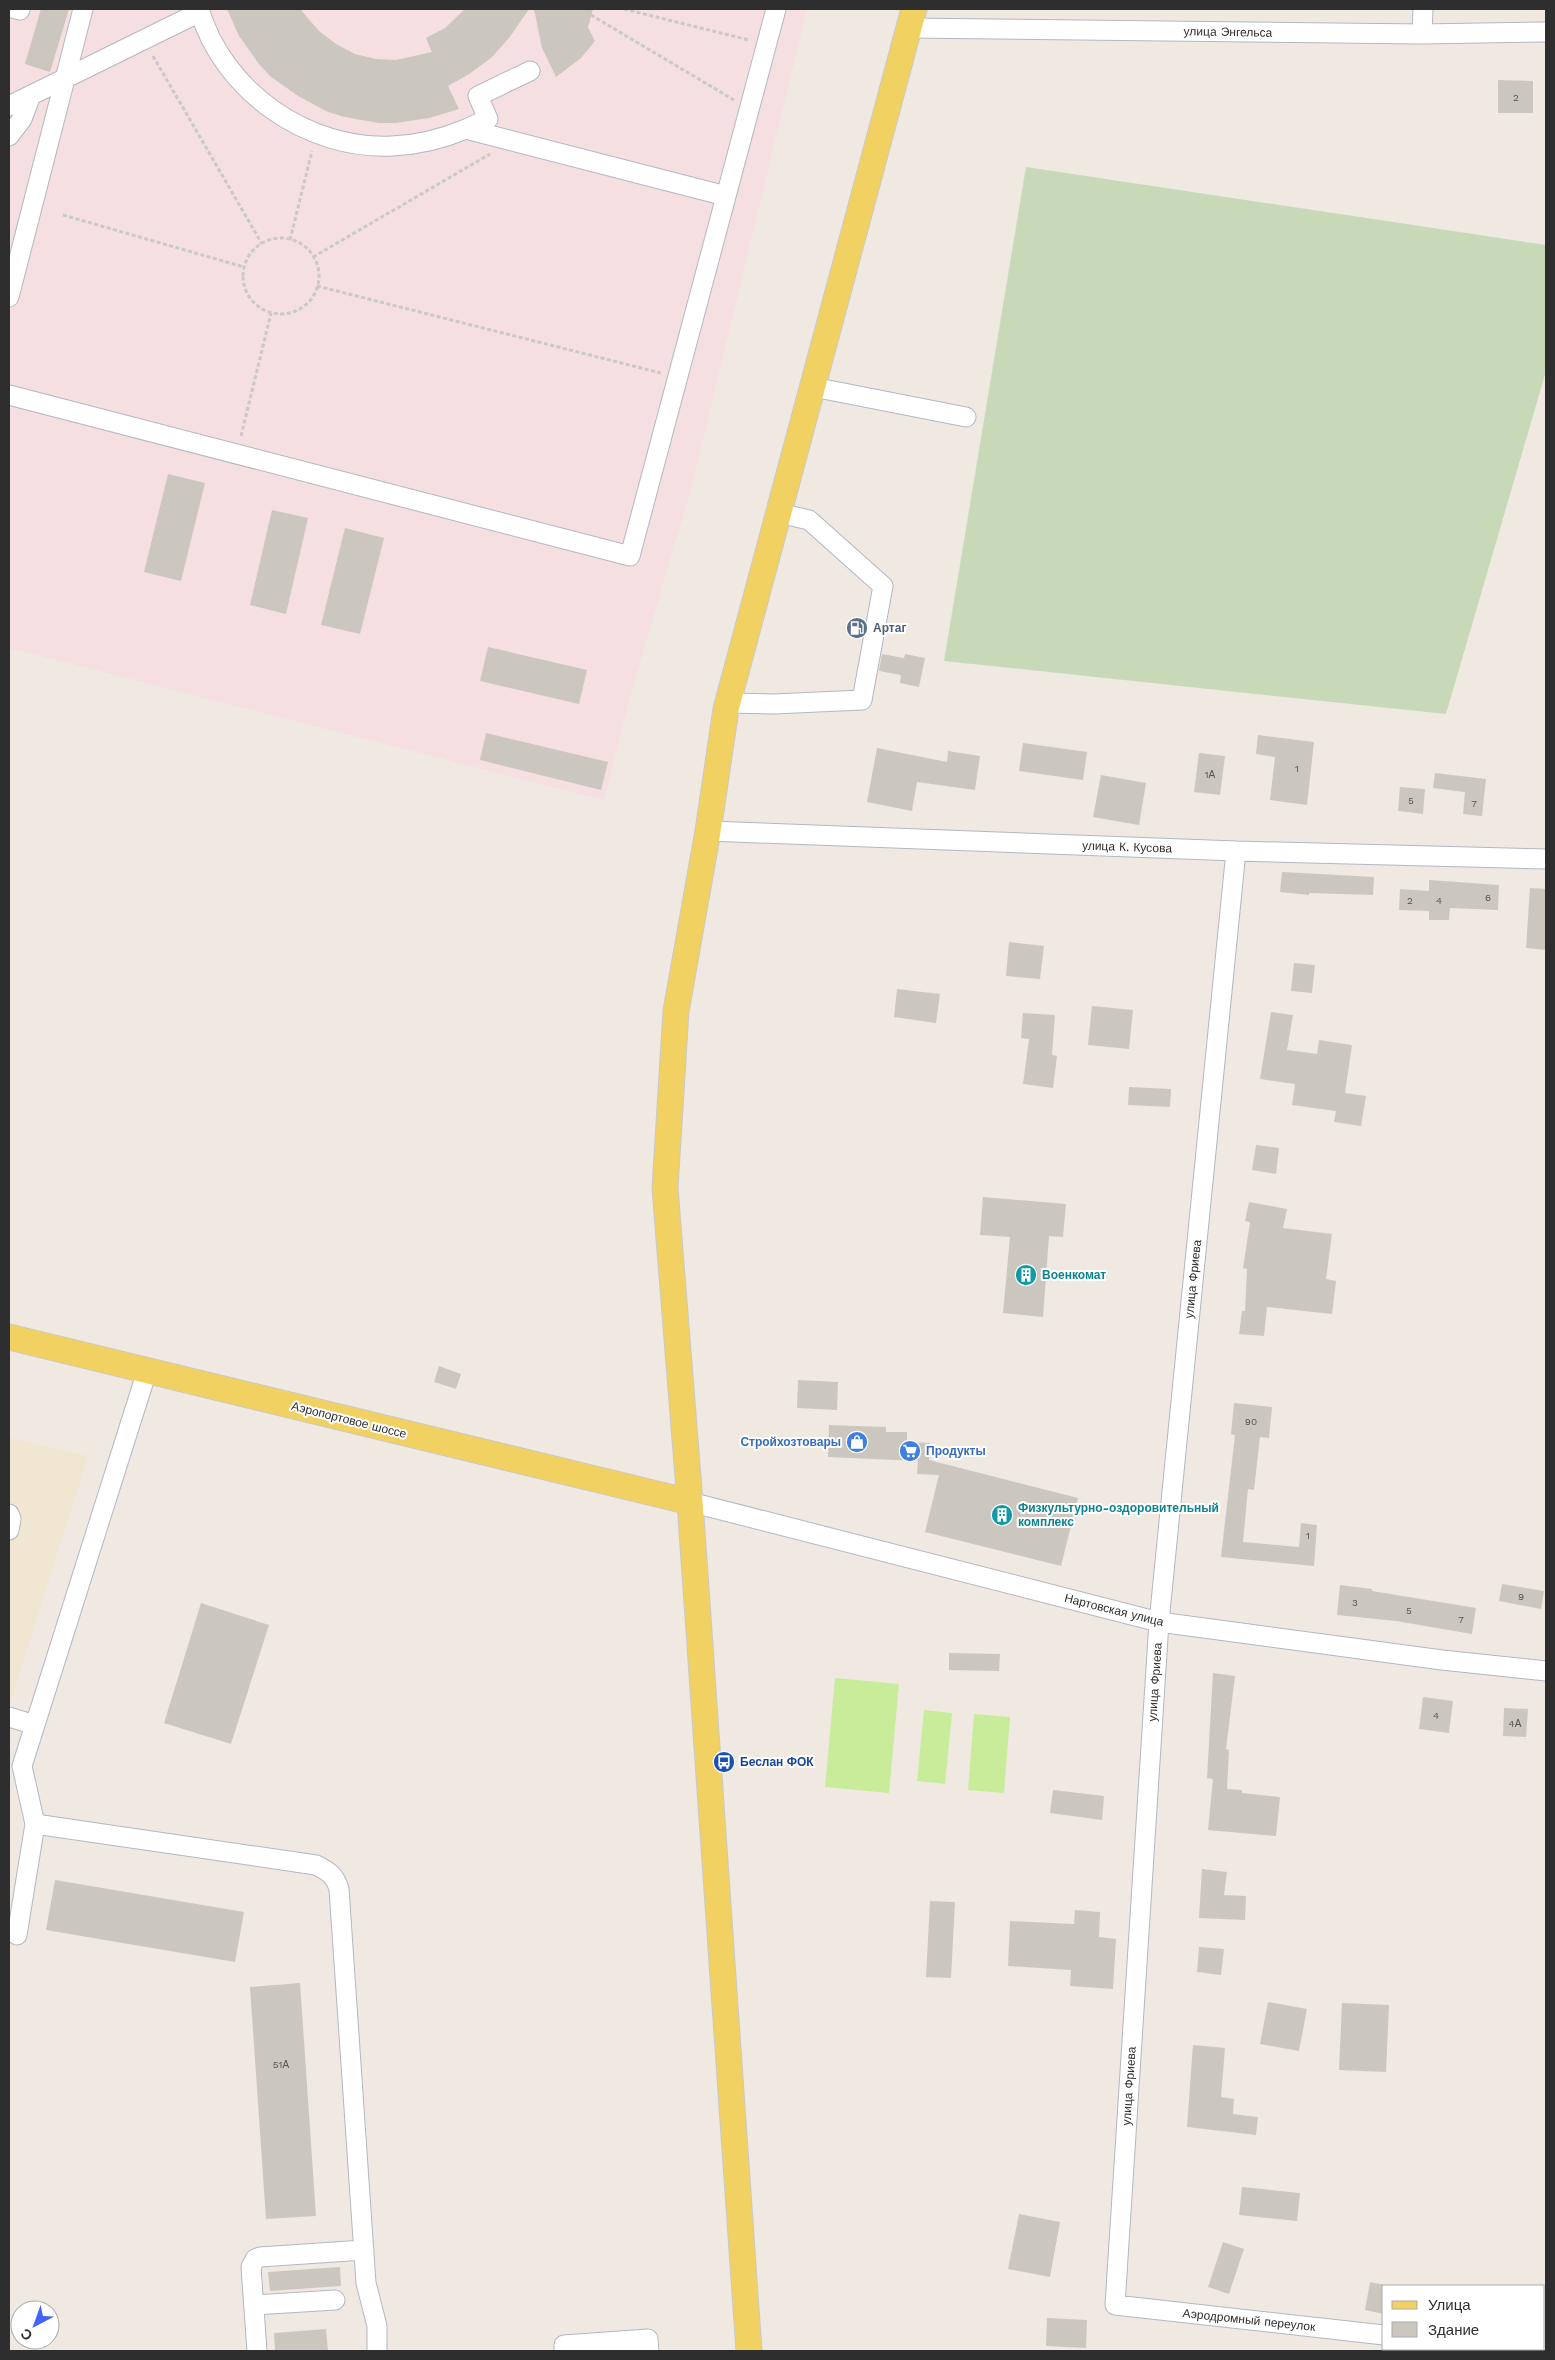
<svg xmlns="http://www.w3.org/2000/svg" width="1555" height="2360" font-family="'Work Sans',sans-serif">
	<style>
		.education { fill: #f0e6d1 }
		.medical { fill: #f5dfe0 }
		.cemetery { fill: #c8d9b8 }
		.pitch { fill: #c9ec9a }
		.building { fill: #cbc7bf }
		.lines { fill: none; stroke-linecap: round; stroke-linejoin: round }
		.minor-casing { stroke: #b4b7c1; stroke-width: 21 }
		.major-casing { stroke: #c9c9c9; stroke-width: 27 }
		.path { stroke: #c9c9c9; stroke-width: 3; stroke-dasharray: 4 2.5; stroke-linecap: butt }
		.minor { stroke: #fff; stroke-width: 19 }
		.major { stroke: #f2d163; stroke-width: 25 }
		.labels { text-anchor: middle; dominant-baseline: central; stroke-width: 4; stroke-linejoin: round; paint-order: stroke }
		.number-label { font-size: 10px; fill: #555452 }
		.street-label { font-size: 12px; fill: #2e2e2e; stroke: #fff }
		.service-label { font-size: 12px; font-weight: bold; fill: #4e5e75; stroke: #fff; text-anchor: start }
		.culture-label { font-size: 12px; font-weight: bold; fill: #0d838f; stroke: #fff; text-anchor: start }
		.shop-label { font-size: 12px; font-weight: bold; fill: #366cbe; stroke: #fff; text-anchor: end }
		.transit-label { font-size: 12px; font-weight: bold; fill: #164399; stroke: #fff; text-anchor: start }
	</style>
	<rect width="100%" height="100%" fill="#efe9e1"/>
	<!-- education -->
	<path class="education" d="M9,1438l79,18 -79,250z"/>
	<!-- medical -->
	<path class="medical" d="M9,9h798l-116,480 -59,201 -28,110 -595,-152z"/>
	<!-- cemetery -->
	<path class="cemetery" d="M1026,167l520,78v126l-100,343 -502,-53z"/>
	<!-- pitch -->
	<path class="pitch" d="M835,1678l64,6 -10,109 -64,-6z
		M924,1710l28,3 -7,71 -28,-3z
		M974,1714l36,3 -6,76 -36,-3z"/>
	<!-- building -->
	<path class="building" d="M41,9h28l-19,63 -25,-8z
		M227,9h73l19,22 17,13 19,10 21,5 20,1 36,-8 -6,-14 19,-10 20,-19h64l-20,29 -18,20 -22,16 -21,12 11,23 -30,9 -33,5h-17l-34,-6 -17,-5 -30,-16 -28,-20 -11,-12 -20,-28z
		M534,9h59l-5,18 7,14 -14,17 -25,19 -14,-29z
		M1498,80l35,1v32h-35z
		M168,474l37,9 -24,98 -37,-9z
		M272,510l36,8 -22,96 -36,-9z
		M345,528l39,10 -24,96 -39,-9z
		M488,647l99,23 -8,34 -99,-23z
		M882,654l22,4 1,-4 20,4 -6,29 -19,-4 1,-8 -22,-4z
		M486,733l122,29 -7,28 -121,-30z
		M1258,735l56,7 -7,63 -37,-5 5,-43 -19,-3z
		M1023,743l64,9 -4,28 -64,-9z
		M877,748l70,14 1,-11 32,5 -5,34 -58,-8 -5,29 -45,-9z
		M1199,753l26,3 -5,39 -26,-3z
		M1435,773l51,6 -4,37 -19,-2 2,-22 -32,-4z
		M1101,775l45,8 -7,42 -46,-8z
		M1400,787l25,2 -2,25 -25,-3z
		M1282,872l92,5 -1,18 -64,-2v2l-29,-3z
		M1429,880l70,5 -1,25 -48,-2 -1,12h-20v-9l-30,-1 1,-21 29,2z
		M1530,888l16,1v61l-20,-2z
		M1009,942l35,4 -4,33 -34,-3z
		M1294,963l21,2 -3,28 -21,-2z
		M897,989l43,5 -4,29 -42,-6z
		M1092,1006l41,4 -4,39 -41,-4z
		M1271,1012l22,3 -6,35 30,4 2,-14 33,5 -7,48 21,3 -5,30 -27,-4 2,-11 -44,-6 3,-21 -35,-5z
		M1023,1013l32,2 -3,40 5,1 -4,32 -30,-4 6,-45 -8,-1z
		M1129,1087l42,2 -1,18 -42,-2z
		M1256,1145l23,3 -3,26 -24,-4z
		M983,1197l83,7 -3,33 -14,-1 -6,81 -40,-4 7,-76 -30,-2z
		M1249,1202l38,7 -4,19 49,6 -6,45 10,2 -4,33 -65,-7 -3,29 -25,-2 3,-23h3l2,-42 -4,-1 7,-46 -5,-1z
		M439,1366l22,8 -5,15 -22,-7z
		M798,1380l40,2 -1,28 -40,-2z
		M1234,1403l38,4 -3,31 -9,-1 -6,53 -6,-1 -5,53 56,5 2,-24 16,2 -3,41 -93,-9 14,-122 -4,-1z
		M829,1425l57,2v5h21v10l23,1 -1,17 149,38 -17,68 -136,-34 14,-57 -22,-1 1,-13 -90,-4z
		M1502,1584l42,7 -3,18 -42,-8z
		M1340,1585l32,4v2l104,17 -4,26 -76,-13 -59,-6z
		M201,1603l68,22 -38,119 -67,-21z
		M949,1653l51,1 -1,17 -50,-1z
		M1213,1673l22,3 -9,73 3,1 -2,39 15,1v3l38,4 -4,39 -68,-6 5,-51 -6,-1z
		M1423,1697l30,4 -4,32 -30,-4z
		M1504,1708l24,1 -2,28 -23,-1z
		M1053,1790l51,6 -2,24 -52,-7z
		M1202,1869l25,3 -3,23 22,1 -1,24 -46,-2z
		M55,1880l189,32 -9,50 -189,-32z
		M930,1901l25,1 -4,76 -25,-1z
		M1075,1910l25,2 -1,25 17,2 -3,50 -43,-3 1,-16 -63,-4 2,-45 64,3z
		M1199,1947l25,2 -3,26 -24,-3z
		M300,1983l16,233 -50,3 -16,-232z
		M1268,2002l39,7 -8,42 -39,-7z
		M1342,2003l47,2 -3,67 -47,-2z
		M1193,2045l32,3 -4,49 13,2 -1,15 25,3 -2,18 -69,-8z
		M1242,2187l58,6 -3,28 -58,-6z
		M1019,2214l41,8 -10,55 -42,-8z
		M1223,2242l21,7 -15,45 -21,-7z
		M340,2267l1,19 -71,5 -2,-19z
		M1370,2282l14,3v29l-19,-4z
		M1047,2318l40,2 -1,28 -40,-2z
		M326,2329l2,22h-53l-1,-18z"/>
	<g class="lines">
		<!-- minor casing -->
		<g class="minor-casing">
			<path id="minor" d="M15,9l5,1
				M199,9c24,82 108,141 193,137 26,-1 50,-7 74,-17l260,67
				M909,28l513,6 124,-2
				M1422,34l1,-25
				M9,106l191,-94
				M466,129l22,-10 -10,-23 52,-25
				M9,136l13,-17 9,-24
				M9,297l74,-288
				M813,387l153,30
				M9,395l621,161 146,-547
				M728,703l46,1 88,-4 21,-114 -74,-66 -30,-7
				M708,831l528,20 310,8
				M1236,851l-77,771 -44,683 269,30
				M147,1371l-125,395 13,58 281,41c12,6 19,10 23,24l27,394 11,43v25
				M690,1502l469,120 283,38 104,11
				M9,1514l2,5 -2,11
				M9,1717l26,8
				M17,1935l18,-111
				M254,2305l81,-5
				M1507,2349l22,2
				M257,2351l-6,-84 4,-8 5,-2 104,-7
				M564,2351v-6l84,-6 1,12"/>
		</g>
		<!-- major casing -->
		<g class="major-casing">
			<path id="major" d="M9,1337l681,165
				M749,2351l-59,-849 -25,-314 11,-177 32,-180 18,-122 188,-700"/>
		</g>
		<!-- path -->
		<path class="path" d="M624,9l125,31
			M591,15l143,85
			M153,56l109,188
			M63,215l181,52
			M243 276a38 38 0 1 1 76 0a38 38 0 1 1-76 0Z
			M290,240l22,-89
			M313,257l177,-103
			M317,286l344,87
			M241,436l30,-123"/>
		<!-- minor -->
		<use href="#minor" class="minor"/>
		<!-- major -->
		<use href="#major" class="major"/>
	</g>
	<!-- icons -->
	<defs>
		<g id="fuel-disc" transform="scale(1.125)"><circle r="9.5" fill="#5c6f8a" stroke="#fff"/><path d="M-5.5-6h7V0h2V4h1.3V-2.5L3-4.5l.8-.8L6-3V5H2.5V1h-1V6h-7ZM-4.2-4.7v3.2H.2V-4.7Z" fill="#fff"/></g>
		<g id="building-disc" transform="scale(1.125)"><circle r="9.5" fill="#0f9aa8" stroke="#fff"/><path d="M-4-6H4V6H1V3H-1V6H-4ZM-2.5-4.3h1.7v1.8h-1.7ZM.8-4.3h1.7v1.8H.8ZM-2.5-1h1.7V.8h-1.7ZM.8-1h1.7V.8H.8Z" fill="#fff"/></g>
		<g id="shop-disc" transform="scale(1.125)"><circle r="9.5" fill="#3f7fe0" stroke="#fff"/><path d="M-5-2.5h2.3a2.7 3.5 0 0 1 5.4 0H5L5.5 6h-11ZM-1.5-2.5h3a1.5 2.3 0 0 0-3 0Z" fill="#fff"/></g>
		<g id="supermarket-disc" transform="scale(1.125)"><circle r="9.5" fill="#3f7fe0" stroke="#fff"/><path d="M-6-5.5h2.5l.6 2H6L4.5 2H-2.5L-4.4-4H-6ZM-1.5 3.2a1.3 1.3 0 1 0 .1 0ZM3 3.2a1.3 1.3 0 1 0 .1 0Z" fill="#fff"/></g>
		<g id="bus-disc" transform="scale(1.125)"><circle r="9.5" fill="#1a4fb4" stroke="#fff"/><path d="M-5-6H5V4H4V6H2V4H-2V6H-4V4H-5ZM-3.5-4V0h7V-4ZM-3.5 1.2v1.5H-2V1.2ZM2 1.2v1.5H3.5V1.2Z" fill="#fff"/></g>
	</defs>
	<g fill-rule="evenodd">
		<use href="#fuel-disc" x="857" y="628"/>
		<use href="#building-disc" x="1026" y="1275"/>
		<use href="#shop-disc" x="857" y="1442"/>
		<use href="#supermarket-disc" x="910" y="1451"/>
		<use href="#building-disc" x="1002" y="1515"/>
		<use href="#bus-disc" x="724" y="1762"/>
	</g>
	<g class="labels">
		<!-- number labels -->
		<g class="number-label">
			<text x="1516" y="97">2</text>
			<text x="1297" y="768">1</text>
			<text x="1210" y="774">1А</text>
			<text x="1411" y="800">5</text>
			<text x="1474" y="803">7</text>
			<text x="1488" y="897">6</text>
			<text x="1410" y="900">2</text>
			<text x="1439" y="900">4</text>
			<text x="1251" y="1421">90</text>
			<text x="1308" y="1535">1</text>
			<text x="1521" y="1596">9</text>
			<text x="1355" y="1602">3</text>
			<text x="1409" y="1610">5</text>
			<text x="1461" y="1619">7</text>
			<text x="1436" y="1715">4</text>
			<text x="1515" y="1723">4А</text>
			<text x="281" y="2064">51А</text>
		</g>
		<!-- street labels -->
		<g class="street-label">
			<text transform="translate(1228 32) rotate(1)">улица Энгельса</text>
			<text transform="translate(1127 847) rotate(2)">улица К. Кусова</text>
			<text transform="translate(1193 1279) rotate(-84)">улица Фриева</text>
			<text transform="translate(349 1420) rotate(14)">Аэропортовое шоссе</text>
			<text transform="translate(1114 1610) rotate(14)">Нартовская улица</text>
			<text transform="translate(1155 1682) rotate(-86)">улица Фриева</text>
			<text transform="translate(1129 2086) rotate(-86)">улица Фриева</text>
			<text transform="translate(1249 2320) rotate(6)">Аэродромный переулок</text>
		</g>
		<!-- service labels -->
		<g class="service-label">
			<text x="873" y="628">Артаг</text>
		</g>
		<!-- culture labels -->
		<g class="culture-label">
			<text x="1042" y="1275">Военкомат</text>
			<text x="1018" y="1508">Физкультурно-оздоровительный<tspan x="1018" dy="14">комплекс</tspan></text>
		</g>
		<!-- shop labels -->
		<g class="shop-label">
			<text x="841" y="1442">Стройхозтовары</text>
			<text x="926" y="1451" text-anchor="start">Продукты</text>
		</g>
		<!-- transit labels -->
		<g class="transit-label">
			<text x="740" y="1762">Беслан ФОК</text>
		</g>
	</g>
	<!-- border -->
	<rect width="1555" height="2360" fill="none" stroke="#2e2e2e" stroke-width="20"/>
	<!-- legend -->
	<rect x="1382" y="2285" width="162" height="65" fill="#ffffff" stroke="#ababab"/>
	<rect x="1392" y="2301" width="25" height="8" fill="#f2d163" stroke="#ababab"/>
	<text x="1428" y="2310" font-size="15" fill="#2e2e2e">Улица</text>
	<rect x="1392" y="2322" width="25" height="15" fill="#cbc7bf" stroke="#ababab"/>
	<text x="1428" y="2335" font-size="15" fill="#2e2e2e">Здание</text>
	<!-- north arrow -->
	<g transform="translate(35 2325) rotate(221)"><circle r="24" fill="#ffffff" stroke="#ababab"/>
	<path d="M0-4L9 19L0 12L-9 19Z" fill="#4264fb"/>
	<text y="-8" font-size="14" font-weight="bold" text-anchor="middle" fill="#2e2e2e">С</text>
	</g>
</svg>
